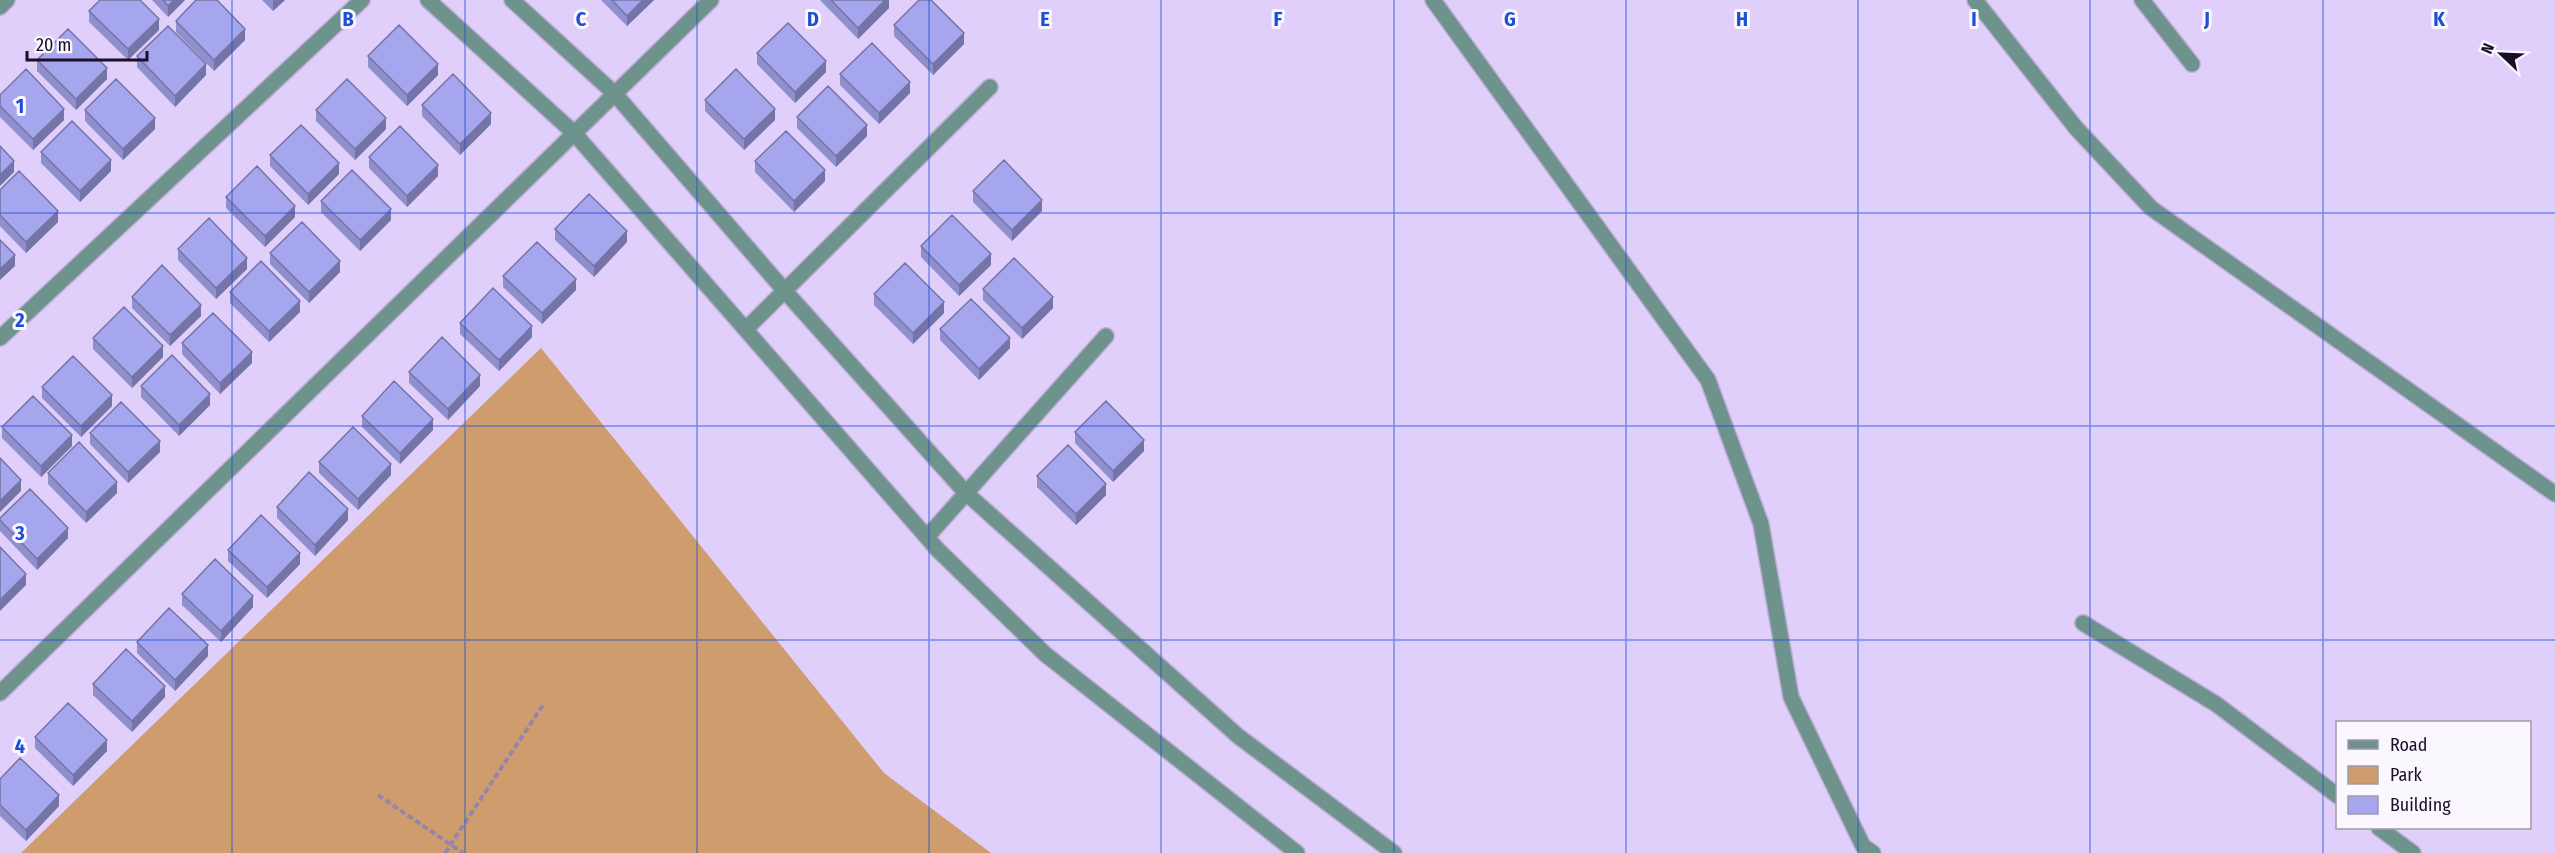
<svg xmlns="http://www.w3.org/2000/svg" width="2555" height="853" font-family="'Fira Sans Condensed',sans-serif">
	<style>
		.green { fill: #cf9c6e }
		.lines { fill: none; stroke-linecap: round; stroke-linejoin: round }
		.minor-casing { stroke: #bcacd4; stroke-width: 18 }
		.path { stroke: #9485a9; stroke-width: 4; stroke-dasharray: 6 3; stroke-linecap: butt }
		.minor { stroke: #6e938c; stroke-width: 15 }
		.wall { fill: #8e8fcc }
		.shaded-wall { fill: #7474a6 }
		.building { fill: #a5a6ed; stroke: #7474a6; stroke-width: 1.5 }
		.grid { fill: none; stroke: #1d4ed8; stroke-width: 1.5; stroke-opacity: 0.55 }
		.grid-label { font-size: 20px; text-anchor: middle; font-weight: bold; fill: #1d4ed8; stroke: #faf7ff; stroke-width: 6; stroke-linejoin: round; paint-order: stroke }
	</style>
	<rect width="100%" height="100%" fill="#e0cffa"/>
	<!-- green -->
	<path class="green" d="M541,348l343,425 107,80h-970z"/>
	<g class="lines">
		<!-- minor casing -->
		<g class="minor-casing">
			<path id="minor" d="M428,0l146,133 364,417 107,104 252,199
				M512,0l103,94 169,196 182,203 272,243 156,117
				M1433,0l275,380 53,144 30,173 72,149 10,7
				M1975,0l101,128 75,80 404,286
				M2142,0l50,64
				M0,7l7,-7
				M746,329l244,-242
				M0,338l362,-338
				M927,537l179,-201
				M2083,623l133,81 122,92
				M0,693l711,-693
				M2379,828l34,25"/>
		</g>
		<!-- path -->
		<path class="path" d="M378,795l85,58
			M445,853l98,-148"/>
		<!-- minor -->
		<use href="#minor" class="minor"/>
	</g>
	<!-- wall -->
	<path class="wall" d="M152,0h33l-17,17z
		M262,0h23l-12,11z
		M601,0h53l-27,26z
		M820,0h69v8l-31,31z
		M89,11l70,19 -31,30 -39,-38z
		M176,21l69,19 -31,31 -38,-39z
		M894,25l70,19 -31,31 -39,-39z
		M757,53l69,19 -31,31 -38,-39z
		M137,56l69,19 -31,32 -38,-40z
		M368,56l70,19 -31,31 -39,-39z
		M37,60l70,19 -31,31 -39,-39z
		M840,74l70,19 -31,31 -39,-39z
		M0,95l64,25 -31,30 -33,-33z
		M705,100l70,20 -31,30 -39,-39z
		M422,105l69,19 -31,31 -38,-39z
		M85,110l70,19 -32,31 -38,-39z
		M316,110l70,19 -31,31 -39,-39z
		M797,117l70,19 -31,31 -39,-39z
		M41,152l70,19 -31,31 -39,-39z
		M270,155l69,19 -31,31 -38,-39z
		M369,157l69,19 -31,31 -38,-39z
		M755,161l70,20 -31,31 -39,-40z
		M0,190l58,32 -32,31 -26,-27z
		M973,191l69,20 -30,30 -39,-39z
		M226,197l69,20 -30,30 -39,-39z
		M321,201l70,19 -31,31 -39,-39z
		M555,229l72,13 -33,35 -39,-37z
		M921,246l70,19 -32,31 -38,-39z
		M178,249l69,20 -31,30 -38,-39z
		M270,253l70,19 -31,31 -39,-39z
		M503,276l73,14 -34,34 -39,-37z
		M983,289l70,19 -31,31 -39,-39z
		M230,292l70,20 -31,30 -39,-39z
		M874,294l70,19 -31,31 -39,-39z
		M132,297l69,19 -31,30 -38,-38z
		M460,323l72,14 -33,34 -39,-37z
		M940,329l70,19 -31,32 -39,-40z
		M93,338l70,19 -31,31 -39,-39z
		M182,343l70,20 -32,31 -38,-40z
		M409,372l71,14 -32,34 -39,-37z
		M141,386l69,19 -31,31 -38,-39z
		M42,387l70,19 -31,31 -39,-39z
		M362,416l71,14 -33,34 -38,-37z
		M2,427l70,19 -31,31 -39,-39z
		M1075,432l69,19 -31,31 -38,-39z
		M90,433l70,19 -32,31 -38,-39z
		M319,462l72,13 -33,35 -39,-37z
		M48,473l69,20 -31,30 -38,-39z
		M1037,476l69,19 -30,30 -39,-38z
		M277,507l71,13 -33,36 -38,-38z
		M0,518l68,20 -31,32 -37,-39z
		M228,550l72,14 -33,34 -39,-37z
		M182,594l71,13 -32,35 -39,-37z
		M137,642l71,14 -33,35 -38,-38z
		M93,684l72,13 -33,35 -39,-37z
		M35,737l72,14 -34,35 -38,-38z
		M0,779l59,27 -33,35 -26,-25z"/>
	<!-- shaded-wall -->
	<path class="shaded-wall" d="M174,0h11l-17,17v-11z
		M273,0h12l-12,11z
		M643,0h11l-27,26v-10z
		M885,0h4v8l-31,31v-11z
		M159,19v11l-31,30v-11z
		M245,29v11l-31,31v-11z
		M964,33v11l-31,31v-11z
		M826,61v11l-31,31v-11z
		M206,64v11l-31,32v-11z
		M438,64v11l-31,31v-11z
		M107,68v11l-31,31v-11z
		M910,82v11l-31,31v-11z
		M64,109v11l-31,30v-11z
		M775,109v11l-31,30v-11z
		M491,113v11l-31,31v-11z
		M155,118v11l-32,31v-11z
		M386,118v11l-31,31v-11z
		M867,125v11l-31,31v-11z
		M111,160v11l-31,31v-11z
		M14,161v11l-14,14v-11z
		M339,163v11l-31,31v-11z
		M438,165v11l-31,31v-11z
		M825,170v11l-31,31v-11z
		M1042,200v11l-30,30v-11z
		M295,206v11l-30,30v-11z
		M391,209v11l-31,31v-11z
		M58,211v11l-32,31v-11z
		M627,231v11l-33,35v-11z
		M991,254v11l-32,31v-11z
		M15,255v11l-15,14v-11z
		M247,258v11l-31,30v-11z
		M340,261v11l-31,31v-11z
		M576,279v11l-34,34v-11z
		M1053,297v11l-31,31v-11z
		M300,301v11l-31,30v-11z
		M944,302v11l-31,31v-11z
		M201,305v11l-31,30v-11z
		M532,326v11l-33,34v-11z
		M1010,338v10l-31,32v-11z
		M163,346v11l-31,31v-11z
		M252,352v11l-32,31v-11z
		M480,375v11l-32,34v-11z
		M210,394v11l-31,31v-11z
		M112,395v11l-31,31v-11z
		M433,419v11l-33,34v-11z
		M72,435v11l-31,31v-11z
		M1144,440v11l-31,31v-11z
		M160,441v11l-32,31v-11z
		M391,464v11l-33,35v-11z
		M21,480v11l-21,21v-11z
		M117,482v11l-31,30v-11z
		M1106,484v11l-30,30v-11z
		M348,509v11l-33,36v-11z
		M68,528v10l-31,32v-11z
		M300,553v11l-33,34v-11z
		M26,574v11l-26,26v-11z
		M253,596v11l-32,35v-11z
		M208,645v11l-33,35v-11z
		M165,686v11l-33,35v-11z
		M107,740v11l-34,35v-11z
		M59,795v11l-33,35v-11z"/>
	<!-- building -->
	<path class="building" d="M100,0h40l19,19 -31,30 -39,-38z
		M163,0h11l-6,6z
		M196,0h21l28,29 -31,31 -38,-39z
		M612,0h31l-16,16z
		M831,0h54l-27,28z
		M919,0h12l33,33 -31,31 -39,-39z
		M788,23l38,38 -31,31 -38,-39z
		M399,25l39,39 -31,31 -39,-39z
		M168,26l38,38 -31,32 -38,-40z
		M68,29l39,39 -31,31 -39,-39z
		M872,43l38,39 -31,31 -39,-39z
		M26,69l38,40 -31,30 -33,-33v-11z
		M736,69l39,40 -31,30 -39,-39z
		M453,74l38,39 -31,31 -38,-39z
		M116,79l39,39 -32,31 -38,-39z
		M347,79l39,39 -31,31 -39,-39z
		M828,86l39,39 -31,31 -39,-39z
		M72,121l39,39 -31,31 -39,-39z
		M301,125l38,38 -31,31 -38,-39z
		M400,126l38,39 -31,31 -38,-39z
		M786,131l39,39 -31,31 -39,-40z
		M0,146l14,15 -14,14z
		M1004,160l38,40 -30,30 -39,-39z
		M257,166l38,40 -30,30 -39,-39z
		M352,170l39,39 -31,31 -39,-39z
		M19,171l39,40 -32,31 -26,-27v-25z
		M589,194l38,37 -33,35 -39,-37z
		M952,215l39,39 -32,31 -38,-39z
		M209,218l38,40 -31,30 -38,-39z
		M302,222l38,39 -31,31 -39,-39z
		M0,240l15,15 -15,14z
		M537,242l39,37 -34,34 -39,-37z
		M1014,258l39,39 -31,31 -39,-39z
		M261,261l39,40 -31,30 -39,-39z
		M905,263l39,39 -31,31 -39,-39z
		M162,265l39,40 -31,30 -38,-38z
		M493,288l39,38 -33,34 -39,-37z
		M971,299l39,39 -31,31 -39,-40z
		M124,307l39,39 -31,31 -39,-39z
		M213,313l39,39 -32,31 -38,-40z
		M442,337l38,38 -32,34 -39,-37z
		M172,355l38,39 -31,31 -38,-39z
		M73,356l39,39 -31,31 -39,-39z
		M394,381l39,38 -33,34 -38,-37z
		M33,396l39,39 -31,31 -39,-39z
		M1106,401l38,39 -31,31 -38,-39z
		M121,402l39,39 -32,31 -38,-39z
		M353,427l38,37 -33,35 -39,-37z
		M79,442l38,40 -31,30 -38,-39z
		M1068,445l38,39 -30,30 -39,-38z
		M0,458l21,22 -21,21z
		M309,472l39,37 -33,36 -38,-38z
		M30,489l38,39 -31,31 -37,-39v-2z
		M261,515l39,38 -33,34 -39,-37z
		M0,547l26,27 -26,26z
		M215,559l38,37 -32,35 -39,-37z
		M169,608l39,37 -33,35 -38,-38z
		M126,649l39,37 -33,35 -39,-37z
		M68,703l39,37 -34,35 -38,-38z
		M20,758l39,37 -33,35 -26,-25v-26z"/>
	<!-- grid -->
	<path class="grid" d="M232,0v853M465,0v853M697,0v853M929,0v853M1161,0v853M1394,0v853M1626,0v853M1858,0v853M2090,0v853M2323,0v853M0,213h2555M0,426h2555M0,640h2555"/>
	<g class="grid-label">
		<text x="348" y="26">B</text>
		<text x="581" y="26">C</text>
		<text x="813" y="26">D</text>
		<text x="1045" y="26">E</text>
		<text x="1278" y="26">F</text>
		<text x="1510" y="26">G</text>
		<text x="1742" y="26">H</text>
		<text x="1974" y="26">I</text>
		<text x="2207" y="26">J</text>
		<text x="2439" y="26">K</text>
		<text x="20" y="113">1</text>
		<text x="20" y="327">2</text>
		<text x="20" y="540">3</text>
		<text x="20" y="753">4</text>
	</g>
	<!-- legend -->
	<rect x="2336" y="721" width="195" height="108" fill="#faf7ff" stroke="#a09aa9" stroke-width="1.5"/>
	<rect x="2348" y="740" width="30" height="9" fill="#6e938c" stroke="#a09aa9" stroke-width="1.5"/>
	<text x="2390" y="751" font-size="18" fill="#1a0f28">Road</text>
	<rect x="2348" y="766" width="30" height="18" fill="#cf9c6e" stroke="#a09aa9" stroke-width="1.5"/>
	<text x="2390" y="781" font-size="18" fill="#1a0f28">Park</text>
	<rect x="2348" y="796" width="30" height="18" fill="#a5a6ed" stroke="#a09aa9" stroke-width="1.5"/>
	<text x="2390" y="811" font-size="18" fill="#1a0f28">Building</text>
	<!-- north arrow -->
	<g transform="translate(2501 54) rotate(293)" stroke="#faf7ff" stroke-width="4.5" paint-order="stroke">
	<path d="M0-4.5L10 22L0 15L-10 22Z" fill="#1a0f28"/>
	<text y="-9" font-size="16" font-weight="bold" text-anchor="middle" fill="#1a0f28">N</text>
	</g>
	<!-- scale -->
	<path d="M27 51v9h120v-9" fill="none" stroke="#1a0f28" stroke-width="3"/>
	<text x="36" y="51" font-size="18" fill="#1a0f28" stroke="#faf7ff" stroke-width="4.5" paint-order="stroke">20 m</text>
</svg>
